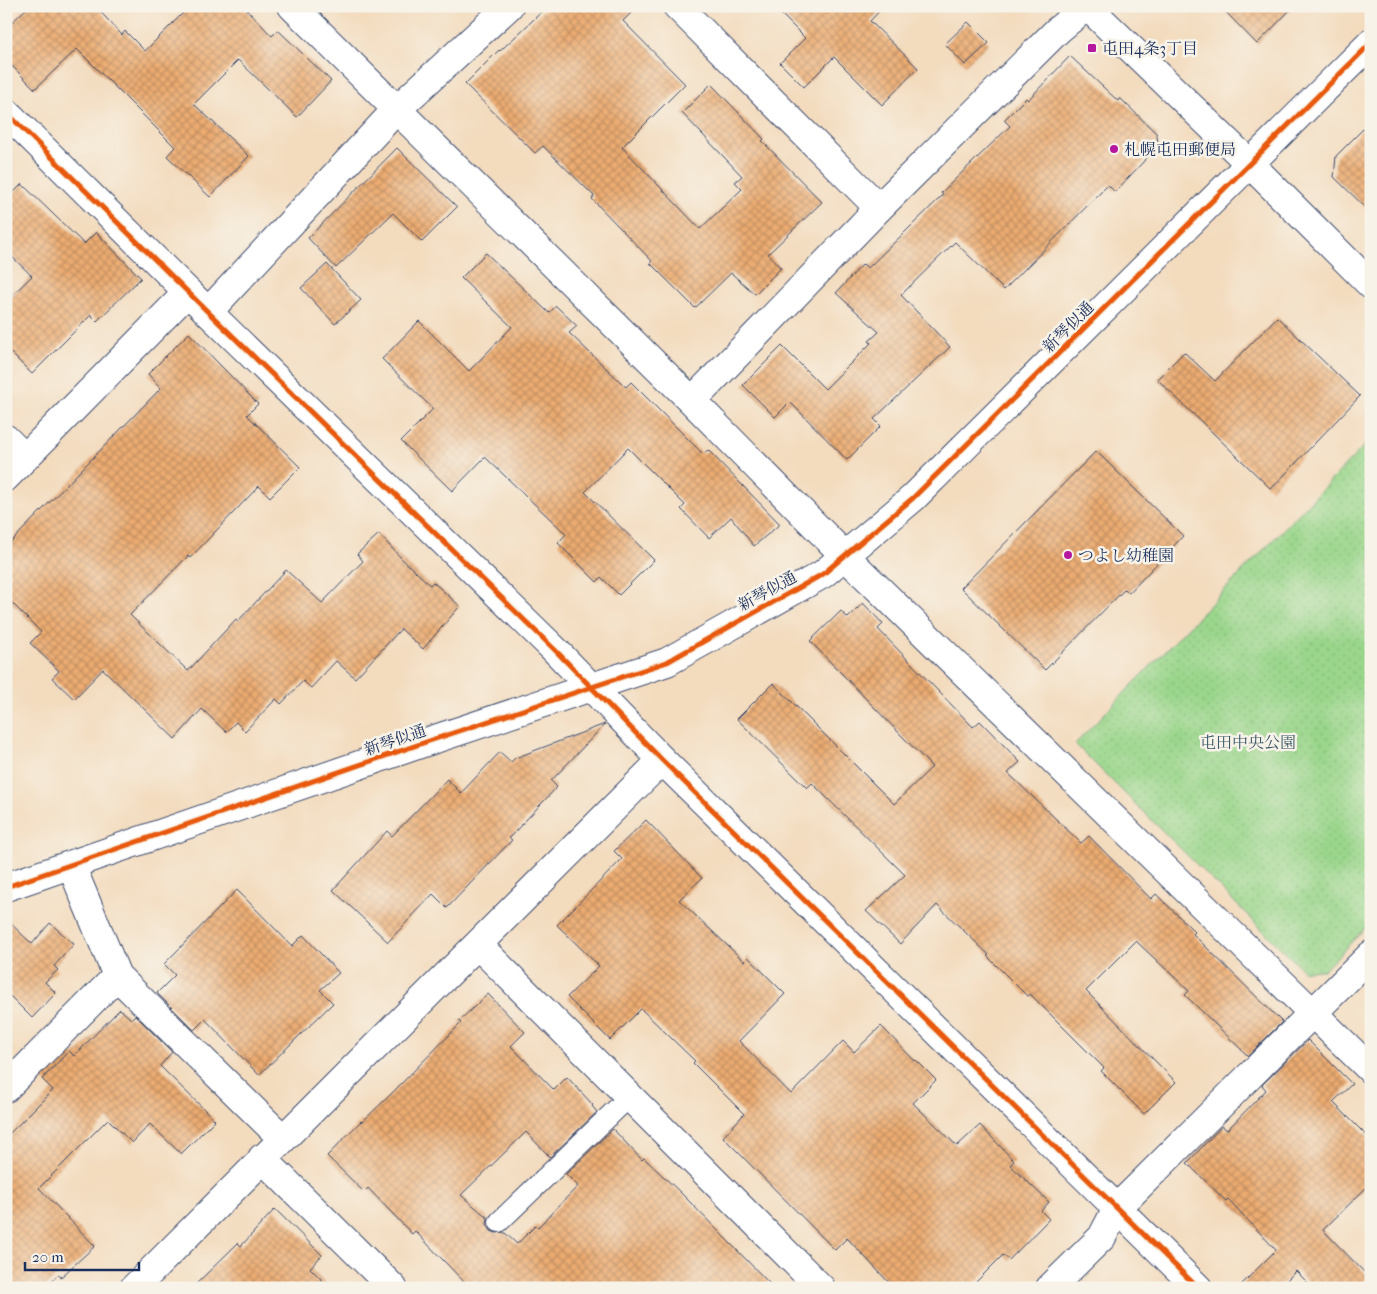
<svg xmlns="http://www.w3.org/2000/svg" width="1377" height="1294" font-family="'IM FELL French Canon','Noto Serif JP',serif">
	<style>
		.park { fill: url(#park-dots); stroke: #5a8274 }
		.building { fill: url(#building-cross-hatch) }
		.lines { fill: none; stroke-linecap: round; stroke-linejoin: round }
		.service-casing { stroke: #3b496c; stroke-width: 22 }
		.minor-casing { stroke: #3b496c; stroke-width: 30 }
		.tertiary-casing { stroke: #3b496c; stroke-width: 30 }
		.service { stroke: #fff; stroke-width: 20 }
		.minor { stroke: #fff; stroke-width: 28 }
		.tertiary { stroke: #fff; stroke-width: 28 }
		.cycleway-casing { stroke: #f7f3e8; stroke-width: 8 }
		.cycleway { stroke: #e8590c; stroke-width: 5 }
		.poi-dot { fill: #b5179e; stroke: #f7f3e8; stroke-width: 2 }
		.labels { text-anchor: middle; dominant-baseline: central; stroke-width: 5; stroke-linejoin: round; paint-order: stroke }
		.poi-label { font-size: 16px; fill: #1b2f5e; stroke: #f7f3e8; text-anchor: start }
		.street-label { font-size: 16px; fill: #1b2f5e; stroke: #f7f3e8 }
		.park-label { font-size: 16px; fill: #3b5969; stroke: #f7f3e8 }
	</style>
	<defs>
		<pattern id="park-dots" width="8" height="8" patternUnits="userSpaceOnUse" patternTransform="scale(1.25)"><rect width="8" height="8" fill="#9ad68b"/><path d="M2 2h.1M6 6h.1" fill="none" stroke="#84b87a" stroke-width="1.8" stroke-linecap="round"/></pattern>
		<pattern id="building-cross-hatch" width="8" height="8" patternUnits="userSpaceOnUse" patternTransform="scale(1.25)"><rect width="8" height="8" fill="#ecac71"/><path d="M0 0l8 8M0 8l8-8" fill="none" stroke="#be8c60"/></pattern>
	</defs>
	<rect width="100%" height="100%" fill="#f7f3e8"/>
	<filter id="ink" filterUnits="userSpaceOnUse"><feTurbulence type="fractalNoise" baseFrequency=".02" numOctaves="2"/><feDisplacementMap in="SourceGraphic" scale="10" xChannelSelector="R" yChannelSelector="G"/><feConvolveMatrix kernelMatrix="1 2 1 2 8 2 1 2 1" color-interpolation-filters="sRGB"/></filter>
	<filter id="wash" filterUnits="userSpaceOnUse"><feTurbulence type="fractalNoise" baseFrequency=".0096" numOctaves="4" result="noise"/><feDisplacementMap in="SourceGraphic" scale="20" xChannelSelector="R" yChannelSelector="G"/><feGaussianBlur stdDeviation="1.12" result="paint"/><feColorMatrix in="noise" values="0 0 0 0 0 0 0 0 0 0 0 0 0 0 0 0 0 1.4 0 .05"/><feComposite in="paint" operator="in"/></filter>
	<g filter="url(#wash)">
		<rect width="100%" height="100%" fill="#f3dbbe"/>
		<!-- park -->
		<path class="park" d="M1371,439v483l-47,48 -20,1 -229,-227z"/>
		<g id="blocks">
			<!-- building -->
			<path class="building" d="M29,6h66l27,29 3,-4 20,20 45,-45h53l29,30 6,-6 53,51 -34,36 -59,-57 -44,44 55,52 -39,41 -43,-41 8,-9 -98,-98 -42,40 -29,-29v-32z
				M548,6h90l-15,15 62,63 -63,63 78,82 42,-40 -7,-7 7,-6 -60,-63 29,-29 53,55 -2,2 60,61 -54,52 13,14 -26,26 -24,-21 -36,35 -45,-45 2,-2 -60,-62 2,-3 -51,-50 -8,7 -70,-69 34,-34 1,1z
				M773,6h111l-14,15 48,47 -36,37 -48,-48 -30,30 -24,-24 25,-25z
				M1220,6h74l-37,38z
				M968,22l21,21 -24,22 -20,-21z
				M1070,56l48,45 2,-3 37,36 1,12 -43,46 -7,-7 -104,105 -49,-48 -54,53 49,52 -76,72 7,7 -34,34 -57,-58 -15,15 -32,-32 39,-39 43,43 46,-46 -2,-2 10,-9 -43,-39 27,-29 5,4 75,-73 -2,-2 69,-67 -6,-6 22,-22 2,2z
				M1371,121v92l-37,-36 2,-21z
				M397,148l60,59 -35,35 -29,-29 -57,55 -28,-30z
				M22,184l62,60 12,-12 45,46 -44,43 -6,-6 -59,59 -26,-26v-47l26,-25 -26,-25v-51z
				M486,253l63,60 7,-7 21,20 -8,7 57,54 5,-5 72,72 5,-4 72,74 -26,22 -23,-29 -22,21 -28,-29 4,-4 -57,-57 -43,44 69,68 -35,35 -18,-18 -4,5 -39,-39 8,-9 -81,-77 -33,34 -51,-50 32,-32 -51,-50 37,-38 50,50 43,-44 -51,-49z
				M327,264l34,36 -26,24 -34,-36z
				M1277,317l83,79 -89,93 -114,-110 27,-27 31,29z
				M189,333l69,71 -11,11 53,52 -30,30 -11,-11 -69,72 -2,-2 -58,59 58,56 48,-52 2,2 48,-51 36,33 41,-42 -6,-7 22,-20 22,24 29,27 3,-3 27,24 -37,43 -22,-20 -46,49 -19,-17 -25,27 -8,-7 -22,23 -5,-5 -31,32 -9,-9 -10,10 -24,-23 -27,30 -72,-70 -29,30 -22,-21 7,-7 -29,-28 11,-11 -35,-35v-50l155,-159 -13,-14z
				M1096,451l87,85 -54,57 -4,-4 -80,81 -84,-82z
				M863,603l20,21 -5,5 95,98 7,-6 40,41 -12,11 73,70 8,-7 62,63 5,-5 39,38 -2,2 89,88 -34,34 -63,-61 4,-4 -53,-50 -50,50 90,91 -32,32 -43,-43 3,-3 -74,-74 -3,2 -40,-40 2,-1 -52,-50 -37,39 -34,-33 39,-36 -93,-92 -5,5 -70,-69 36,-36 121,121 38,-37 -122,-126 31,-30 7,7z
				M605,724l-54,57 6,6 -48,51 3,2 -65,68 -14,-14 -45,48 -55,-52 54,-59 5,5 55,-57 14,14 39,-41 11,10 4,-4z
				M646,820l56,58 -23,22 65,61 4,-4 37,37 -46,47 52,53 52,-53 11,11 27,-26 34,35 1,-1 20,20 -23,23 44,43 23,-21 34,36 -4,4 39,37 -8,9 8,8 -40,41 -6,-5 -33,33h-76l-47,-50 -12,12 -112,-113 21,-23 -51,-51 2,-2 -54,-52 -31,31 -43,-43 32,-31 -42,-41 65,-66 -8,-8z
				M237,890l55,56 11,-11 36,38 -19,17 13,13 -74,72 -54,-56 -11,11 -37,-37 18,-18 -11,-11z
				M6,919l26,25 18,-21 24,21 -20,22 4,4 -13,12 11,11 -24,25 -26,-26z
				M488,994l37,38 -14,14 43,44 13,-13 26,28 -1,1 5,6 -47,45 -24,-25 -65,63 27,23 -1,6 4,7 5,2 8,-1 13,12 19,-19 2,2 40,-41 -12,-12 47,-45 29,31 2,-2 37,35 93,95h-304l-55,-57 -3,3 -44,-46 -4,4 -37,-36 34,-35 1,1 28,-27 71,-72 -2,-2z
				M120,1009l11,10 4,-4 37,37 -12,14 55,54 -34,34 -31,-30 -18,19 -24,-24 -69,69 56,58 -34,31 -2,-3 -15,14h-38v-151l47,-47 -11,-11 27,-28 5,5z
				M1308,1040l44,44 -19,18 38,38v43l-48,47 48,49v9h-58l-17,-17 -17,17h-41l38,-38 -48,-51 -2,2 -39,-38 35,-37 5,4 39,-40 -4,-5z
				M275,1209l47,46 -12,13 20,20h-138l46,-45 3,3z"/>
		</g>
	</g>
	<g filter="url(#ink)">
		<use href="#blocks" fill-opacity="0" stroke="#3b496c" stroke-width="1"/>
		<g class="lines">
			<!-- service casing -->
			<g class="service-casing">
				<path id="service" d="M499,1222l131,-126"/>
			</g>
			<!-- minor casing -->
			<g class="minor-casing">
				<path id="minor" d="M292,6l400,395 153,155 526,514
					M677,6l202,202
					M6,112l202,200 347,338 107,110 536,528
					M208,312l188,-202 113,-104
					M692,401l187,-193 179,-178 29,-24
					M6,439l19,19
					M6,477l182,-185
					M71,865l46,111 165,162
					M478,945l343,343
					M6,1088l111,-112
					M262,1158l131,130
					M134,1288l528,-528
					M1050,1288l52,-51 15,-29 254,-253"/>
			</g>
			<!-- tertiary casing -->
			<g class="tertiary-casing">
				<path id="tertiary" d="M1087,6l163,158 121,121
					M6,887l417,-144 244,-81 156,-88 90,-76 458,-455"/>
			</g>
			<!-- service -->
			<use href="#service" class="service"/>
			<!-- minor -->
			<use href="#minor" class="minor"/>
			<!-- tertiary -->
			<use href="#tertiary" class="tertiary"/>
			<!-- cycleway casing -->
			<g class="cycleway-casing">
				<path id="cycleway" d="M6,112l202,200 347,338 107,110 536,528
					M6,887l417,-144 244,-81 156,-88 90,-76 458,-455"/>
			</g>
			<!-- cycleway -->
			<use href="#cycleway" class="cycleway"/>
		</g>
	</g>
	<!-- markers -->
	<g class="poi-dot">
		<rect x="1087" y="43" width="10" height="10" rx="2.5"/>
		<circle cx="1114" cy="149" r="5"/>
		<circle cx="1068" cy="555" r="5"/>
	</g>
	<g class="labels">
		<!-- poi labels -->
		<g class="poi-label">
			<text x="1102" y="48">屯田4条3丁目</text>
			<text x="1124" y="149">札幌屯田郵便局</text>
			<text x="1078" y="555">つよし幼稚園</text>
		</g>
		<!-- street labels -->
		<g class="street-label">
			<text transform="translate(1068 327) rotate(-45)">新琴似通</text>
			<text transform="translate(767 591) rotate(-29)">新琴似通</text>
			<text transform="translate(395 740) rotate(-19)">新琴似通</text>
		</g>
		<!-- park labels -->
		<g class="park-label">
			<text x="1248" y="742">屯田中央公園</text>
		</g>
	</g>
	<!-- margin -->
	<rect width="1377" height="1294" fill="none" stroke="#f7f3e8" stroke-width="25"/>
	<!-- scale -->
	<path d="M25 1262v8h114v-8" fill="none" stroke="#1b2f5e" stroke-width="2.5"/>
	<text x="32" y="1262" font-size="15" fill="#1b2f5e" stroke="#f7f3e8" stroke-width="4" paint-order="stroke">20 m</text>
</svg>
